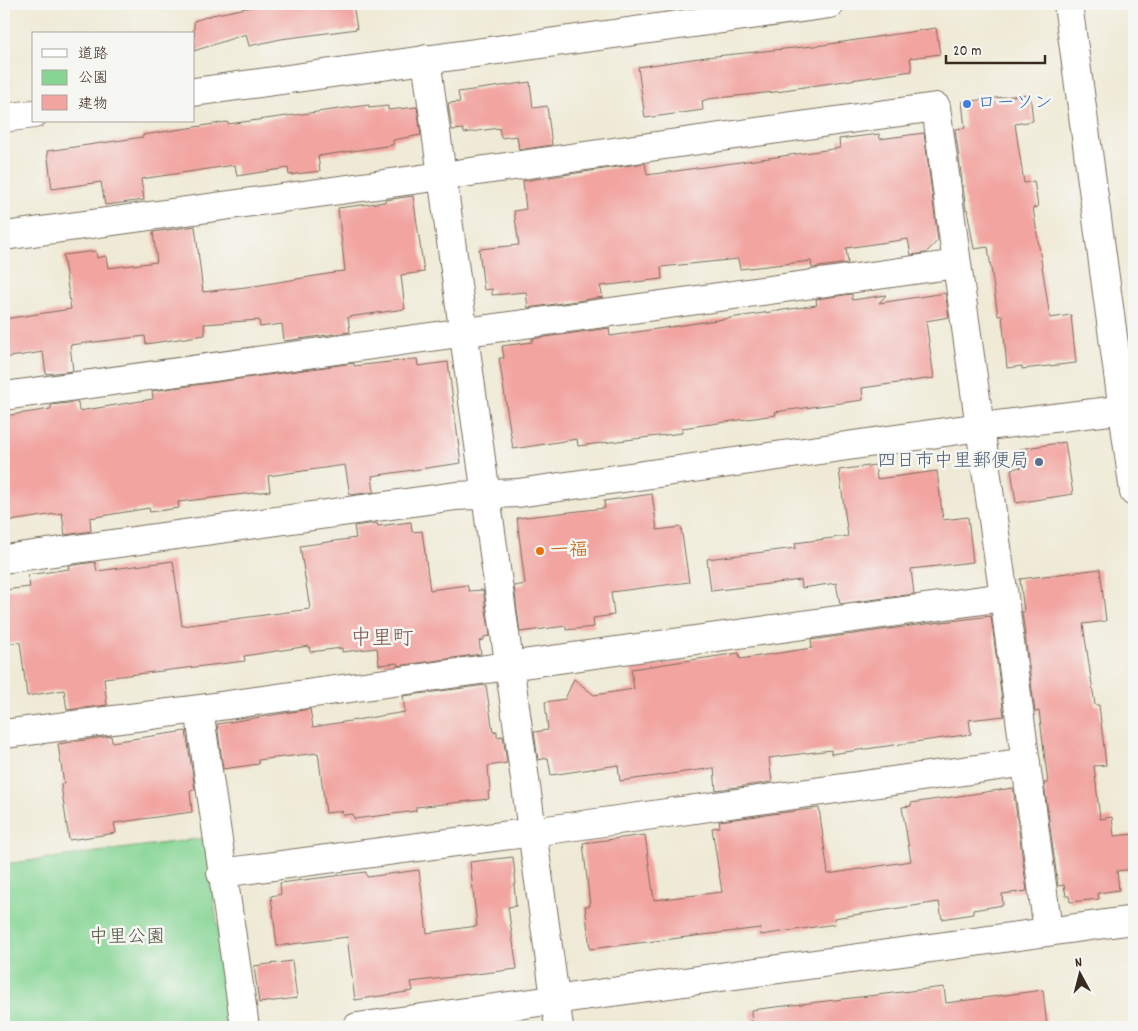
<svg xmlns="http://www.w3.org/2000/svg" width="1138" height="1031" font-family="Dekko,'Klee One',sans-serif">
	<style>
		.green { fill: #86d594; stroke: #608059 }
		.building { fill: #f2a4a0 }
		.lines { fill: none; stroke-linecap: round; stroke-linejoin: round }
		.minor-casing { stroke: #7a6d5e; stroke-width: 30 }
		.tertiary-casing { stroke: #7a6d5e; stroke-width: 30 }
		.minor { stroke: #fff; stroke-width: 28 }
		.tertiary { stroke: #fff; stroke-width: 28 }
		.shop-dot { fill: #3f7fe0; stroke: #f6f6f2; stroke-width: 2 }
		.service-dot { fill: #5c6f8a; stroke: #f6f6f2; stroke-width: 2 }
		.food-dot { fill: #e8710a; stroke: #f6f6f2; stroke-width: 2 }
		.labels { text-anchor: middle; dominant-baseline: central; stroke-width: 5; stroke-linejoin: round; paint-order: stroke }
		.shop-label { font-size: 19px; fill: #366cbe; stroke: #f6f6f2; text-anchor: start }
		.service-label { font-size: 19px; fill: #4e5e75; stroke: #f6f6f2; text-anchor: end }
		.food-label { font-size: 19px; fill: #c56008; stroke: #f6f6f2; text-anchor: start }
		.park-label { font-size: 19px; fill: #4e553c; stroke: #f6f6f2 }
		.quarter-label { font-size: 21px; fill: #7b554c; stroke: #f6f6f2 }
	</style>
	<rect width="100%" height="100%" fill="#f6f6f2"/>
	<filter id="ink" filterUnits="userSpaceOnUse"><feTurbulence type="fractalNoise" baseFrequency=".02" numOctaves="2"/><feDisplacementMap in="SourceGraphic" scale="10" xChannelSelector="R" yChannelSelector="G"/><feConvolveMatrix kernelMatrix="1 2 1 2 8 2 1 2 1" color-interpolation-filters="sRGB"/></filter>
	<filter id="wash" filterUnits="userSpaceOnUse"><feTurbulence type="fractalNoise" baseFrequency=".0096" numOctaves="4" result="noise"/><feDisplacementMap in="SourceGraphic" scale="20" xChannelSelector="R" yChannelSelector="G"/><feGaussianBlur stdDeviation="1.12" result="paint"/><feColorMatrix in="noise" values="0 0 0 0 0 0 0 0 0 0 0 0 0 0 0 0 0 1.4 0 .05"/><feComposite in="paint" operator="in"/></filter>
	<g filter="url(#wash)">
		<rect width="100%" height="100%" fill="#efead5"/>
		<!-- green -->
		<path class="green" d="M205,838l27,189h-228v-163z"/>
		<g id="blocks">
			<!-- building -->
			<path class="building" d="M266,4h87l4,25 -76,10 -32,7 -3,-12 -52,17v-30l18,-6z
				M936,28l4,26 -30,4 2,13 -128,19v1l-76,8 -6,2 1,9 -58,8 -7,-51 68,-10 117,-12z
				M530,82l3,26 14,-2 5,39 -33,5 -2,-14 -16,2 -2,-10 -35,5 -1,-4 -11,1 -4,-27 12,-1 -2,-10z
				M1030,94l3,27 -18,3 9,59 10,-2 4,26 -5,1 17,110 21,-3 5,48 -54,6v-3l-15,2 -5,-53 -4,1 -10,-69 -14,2 -7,-40 -1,1 -11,-81 10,-1 -3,-26z
				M369,105v3l19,-2v4l29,-3 4,28 -28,5v5l-75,11 2,15 -31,4 -1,-7 -51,8 -2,-11 -94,14 3,21 -39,5 -4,-23 -49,7 -5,-38 96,-14v-2l84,-13 1,2z
				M924,133l14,107 -12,13 -15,2 -3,-16 -62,9 2,15 -36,5 -1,-7 -71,8 -2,-10 -77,8 1,12 -62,7 3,11 -75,11 -2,-16 -34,3v-6l-8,1 -5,-41 40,-4 -5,-34 12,-2 -3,-28 122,-18 2,12 193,-27 -1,-9 40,-5 1,5z
				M413,196l11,76 -23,3 4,34 -57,8 2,15 -66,9 -2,-17 -22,3 -1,-7 -55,4 1,11 -59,9 -1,-8 -75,9 3,26 -27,3 -3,-22 -39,6v-39l67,-10 -8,-54 33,-4 1,7 9,-2 2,12 49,-6 -4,-30 42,-6 8,66 51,-6 80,-13v-1l11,-1 -7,-63 47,-6v-2z
				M945,293l4,24 -23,4 8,57 -72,10 1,12 -88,12 1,3 -94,13v5l-104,13 -1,-7 -64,10 -14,-91h5l-2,-12 30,-4v-3l77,-11 1,8 207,-31 -1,-6 36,-5v6l34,-5 -7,8z
				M417,359l1,7 30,-4 13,101 -89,13 2,16 -24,3 -5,-30 -77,11 2,15 -92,11 1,6 -29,4 -1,-4 -59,10 1,13 -26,4 -3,-22 -52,8 -1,-10 -5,1v-96l47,-7v-4l27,-3 1,9 74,-12 -1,-8 202,-28v3z
				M1065,442l8,52 -57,9 -5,-34 12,-2 -3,-18z
				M875,465l2,14 60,-8 6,49 25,-3 5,45 -62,7 3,25 -74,10 -4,-21 -34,5 -1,-8 -90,11 -4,-32 89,-11 -1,-5 53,-7 -9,-66z
				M652,494l5,36 24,-3 8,55 -78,10 3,23 -21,3 1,9 -28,3v-4l-46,6 -6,-46 11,-2 -8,-66 88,-10 -1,-7z
				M411,522l1,10 10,-1 8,59 37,-5 2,6 14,-1 7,46 -6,1v3l-5,1 2,13 -83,12 -1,-3 -18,2 -2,-17 -35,4v-4l-32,4 -1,-6 -65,10 1,5 -141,17 3,27 -40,5 -3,-20 -37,6 -7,-54 -16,2v-54l26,-3 -2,-12 41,-6 -1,-3 27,-4 2,9 76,-10 9,65 128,-17 -10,-63 56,-8 -2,-12 23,-3 1,3z
				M1100,569l6,52 -23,3 12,81h4l7,60 -12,1 6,53 12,-2 2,19 20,-2v35l-17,2 2,19 -21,3 1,6 -29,3 -1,-6h-3l-2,-11 -6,1 -14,-103h4l-9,-72 -4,1 -13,-100h2l-4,-33z
				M991,616l13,100 -35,4 2,14 -140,20v-4l-62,8 3,24 -56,8 -2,-22 -94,13 -2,-16 -67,10 -3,-17 -10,2 -4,-28 14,-2 -3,-28 20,-3 9,-20 20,16 40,-6 -3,-20 108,-16 1,6 72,-11 -1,-8 107,-15z
				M486,685l7,47 4,-1v6l6,-1 4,27 -19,3 2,25 -2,1 1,7 -73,8v4l-62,8 -1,-5 -10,1 -1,-4 -16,2 -8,-60 -60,7 1,4 -36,5 -6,-45 93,-15 3,18 92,-15 -2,-16z
				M186,731l9,59 -5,1 2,21 -78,11 2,10 -47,7 -8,-55 3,-1 -6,-40 53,-8 1,6z
				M1013,788l14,103 -25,3 1,11 -30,5v4l-31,5 -3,-17 -105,16 1,6 -74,11 -1,-7 -170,21 -5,-43h5l-7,-63 62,-8 9,65 68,-8 -10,-64 8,-1 -1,-6 100,-13 9,66 83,-13 -9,-54 9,-1v-3z
				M513,857l3,27h-2l2,22 -8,1 9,62 -106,13 2,9 -58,9 -8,-63 -70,9 -6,-50 10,-2 -1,-11 86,-11 1,5 52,-7 8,63 50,-7 -7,-64z
				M292,961l5,37 -38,5 -5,-37z
				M944,987l2,16 97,-13 4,37h-295l-1,-17z"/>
		</g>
	</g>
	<g filter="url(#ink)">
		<use href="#blocks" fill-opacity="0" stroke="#7a6d5e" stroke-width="1"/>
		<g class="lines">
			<!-- minor casing -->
			<g class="minor-casing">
				<path id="minor" d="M426,59l133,968
					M4,236l438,-60 494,-69 21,157
					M4,396l953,-132 47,333 -805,112 -195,25
					M4,559l452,-63 62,-3 462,-66 154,-19
					M1004,597l44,334
					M199,709l46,318
					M221,873l312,-41 493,-70
					M357,1027l777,-107"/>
			</g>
			<!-- tertiary casing -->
			<g class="tertiary-casing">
				<path id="tertiary" d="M1068,4l66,488
					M194,92l636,-88
					M4,118l30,-4"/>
			</g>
			<!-- minor -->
			<use href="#minor" class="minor"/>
			<!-- tertiary -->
			<use href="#tertiary" class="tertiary"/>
		</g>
	</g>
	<!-- markers -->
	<circle class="shop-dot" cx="967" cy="104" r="5"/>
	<circle class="service-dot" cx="1039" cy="462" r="5"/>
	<circle class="food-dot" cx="540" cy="551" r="5"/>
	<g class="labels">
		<!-- shop labels -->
		<g class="shop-label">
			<text x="977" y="104">ローソン</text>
		</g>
		<!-- service labels -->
		<g class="service-label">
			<text x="1029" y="462">四日市中里郵便局</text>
		</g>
		<!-- food labels -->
		<g class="food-label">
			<text x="550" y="551">一福</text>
		</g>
		<!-- park labels -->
		<g class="park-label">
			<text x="127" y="938">中里公園</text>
		</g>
		<!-- quarter labels -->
		<g class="quarter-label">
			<text x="382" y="640">中里町</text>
		</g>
	</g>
	<!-- margin -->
	<rect width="1138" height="1031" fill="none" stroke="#f6f6f2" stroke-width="20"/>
	<!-- legend -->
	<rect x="32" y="32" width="162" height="90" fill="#f6f6f2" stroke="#aba49d"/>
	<rect x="42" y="49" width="25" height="8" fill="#ffffff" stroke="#aba49d"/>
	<text x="78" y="58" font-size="15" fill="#3b2a1e">道路</text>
	<rect x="42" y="70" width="25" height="15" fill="#86d594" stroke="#aba49d"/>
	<text x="78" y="82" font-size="15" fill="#3b2a1e">公園</text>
	<rect x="42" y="95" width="25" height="15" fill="#f2a4a0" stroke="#aba49d"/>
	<text x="78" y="108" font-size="15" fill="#3b2a1e">建物</text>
	<!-- north arrow -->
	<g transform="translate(1080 974) rotate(353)" stroke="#f6f6f2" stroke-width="4" paint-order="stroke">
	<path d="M0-4L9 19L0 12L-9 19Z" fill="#3b2a1e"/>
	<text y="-8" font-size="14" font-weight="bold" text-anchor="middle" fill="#3b2a1e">N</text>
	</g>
	<!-- scale -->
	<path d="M946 55v8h99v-8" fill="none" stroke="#3b2a1e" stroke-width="2.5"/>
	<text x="953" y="55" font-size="15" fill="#3b2a1e" stroke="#f6f6f2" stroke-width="4" paint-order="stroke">20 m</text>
</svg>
